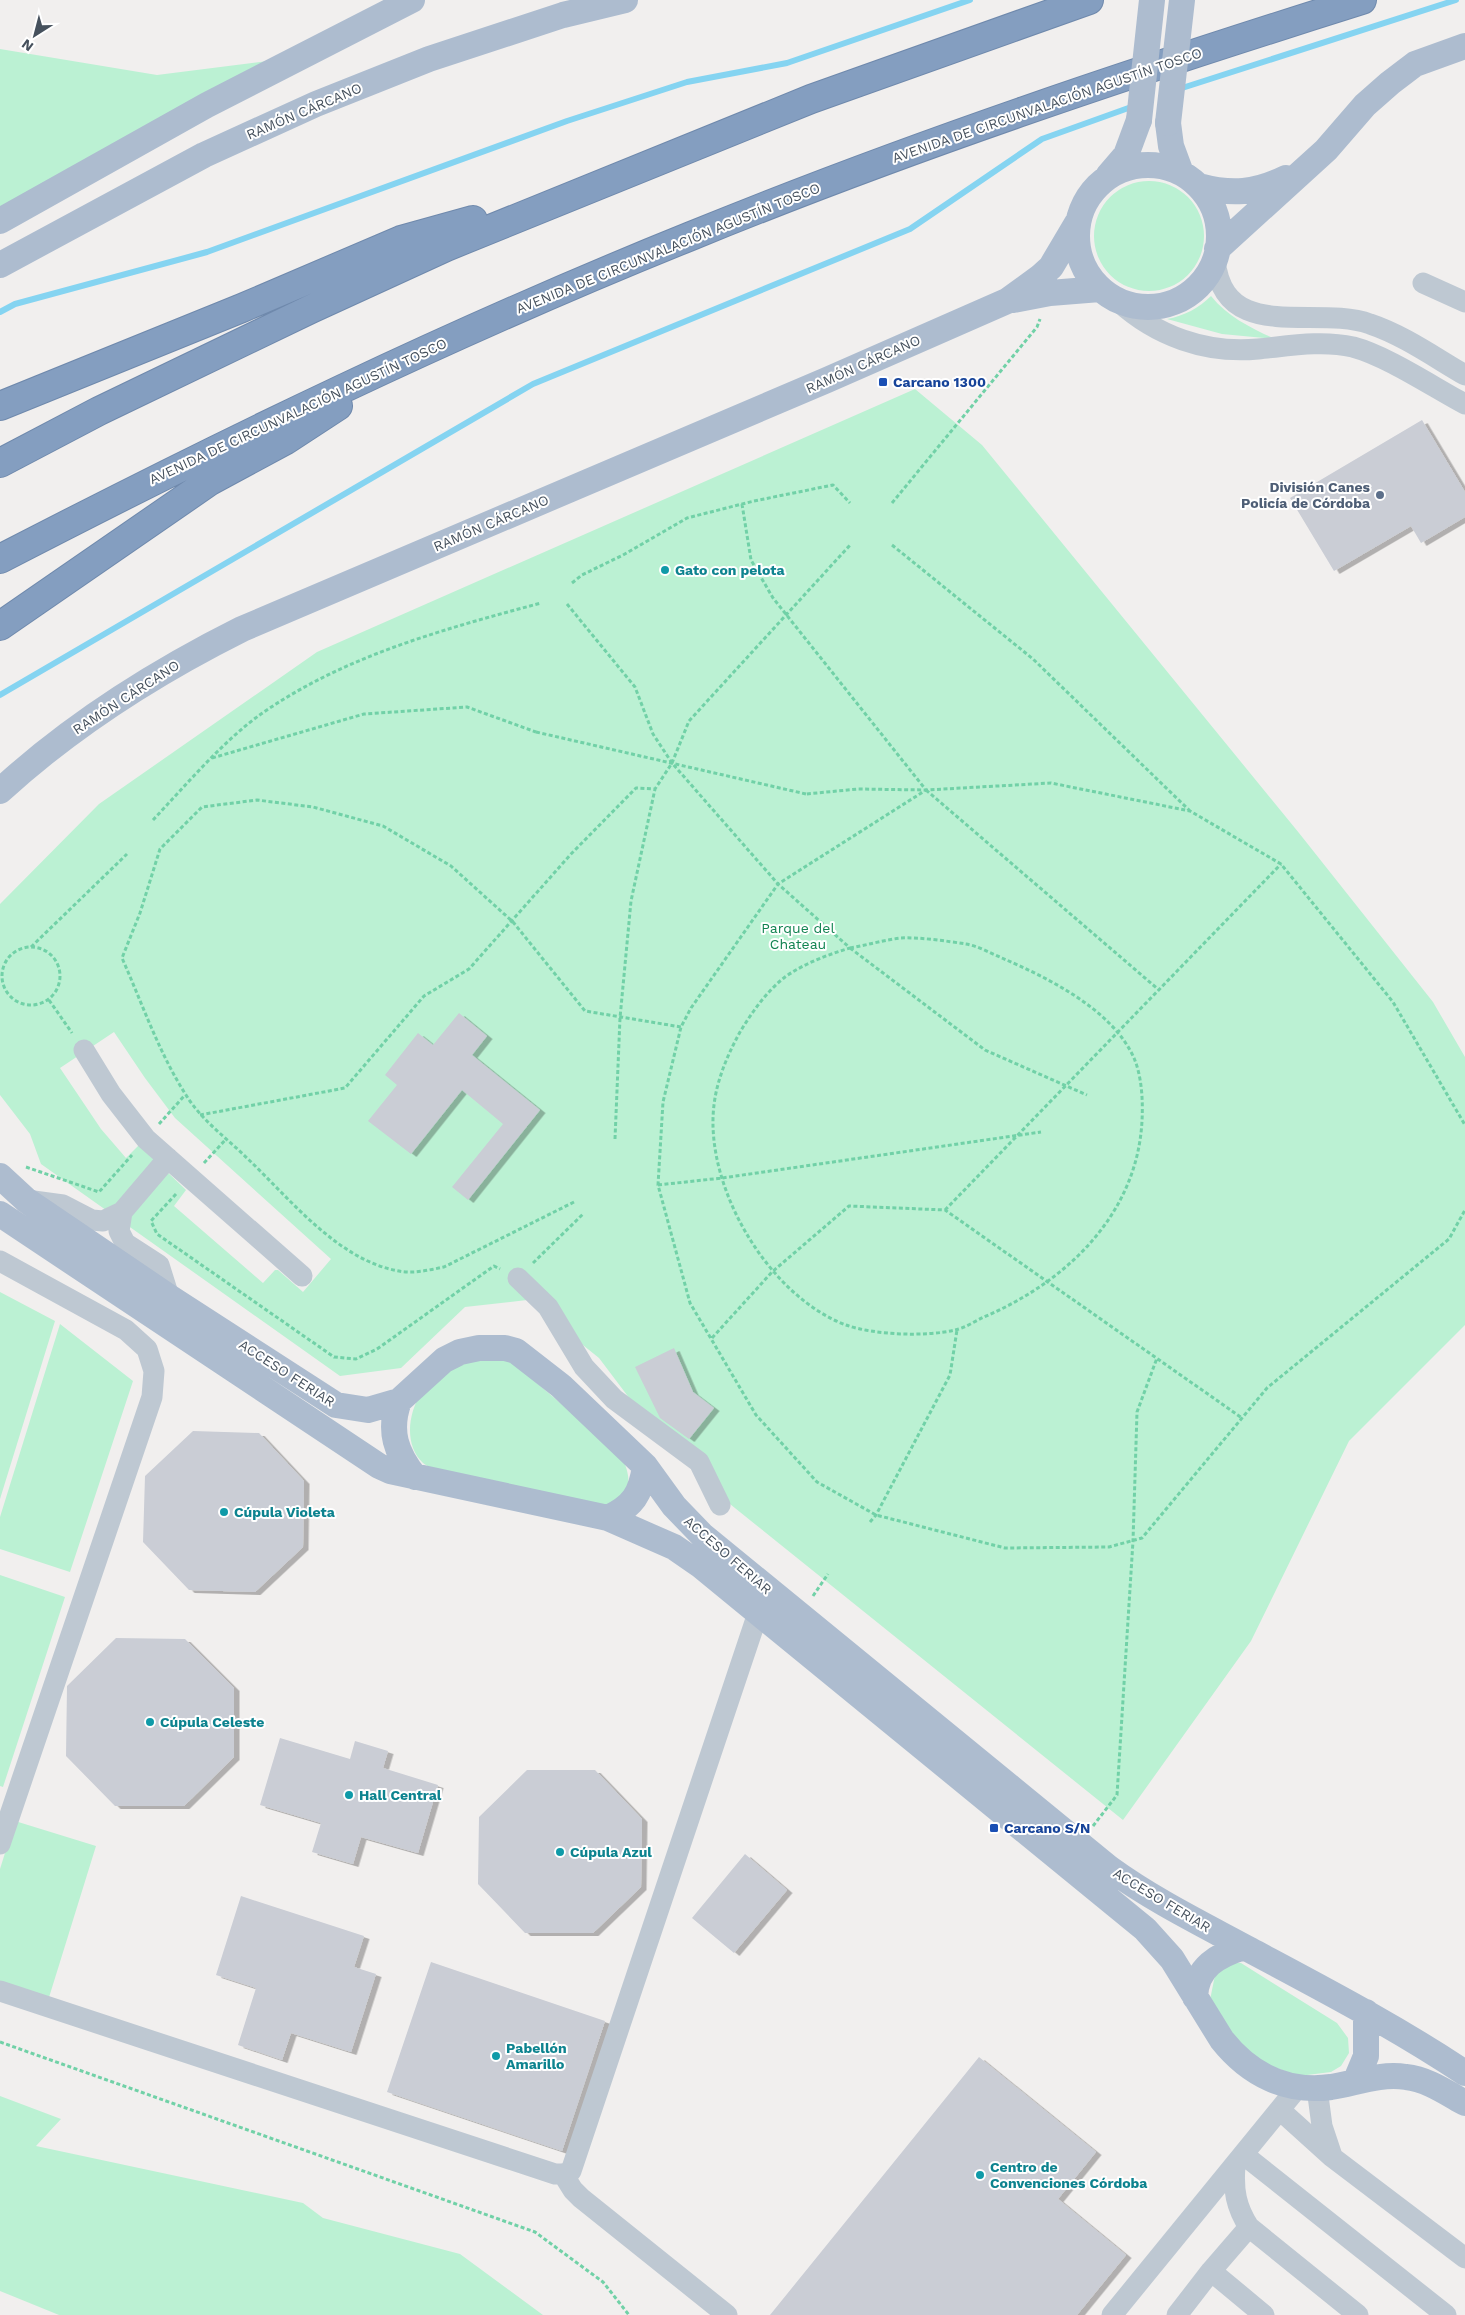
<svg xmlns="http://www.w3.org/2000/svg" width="1465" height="2315" font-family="'Work Sans',sans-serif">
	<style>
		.green { fill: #bbf1d3; fill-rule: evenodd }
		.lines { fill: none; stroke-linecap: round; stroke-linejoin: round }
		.stream { stroke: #85d4f1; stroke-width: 6 }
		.building { fill: #cacdd5; filter: url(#shadow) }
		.highway-casing { stroke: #6f89ac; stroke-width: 30 }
		.path { stroke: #71d1a7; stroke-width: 3; stroke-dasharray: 4 2.5; stroke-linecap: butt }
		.minor { stroke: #bec8d2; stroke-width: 21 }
		.major { stroke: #adbccf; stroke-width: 26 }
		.highway { stroke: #849ec0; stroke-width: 28 }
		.path-bridge { stroke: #71d1a7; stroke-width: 3; stroke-dasharray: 4 2.5; stroke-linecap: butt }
		.major-bridge { stroke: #adbccf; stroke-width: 26 }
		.transit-dot { fill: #1a4fb4; stroke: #fff; stroke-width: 2 }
		.service-dot { fill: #5c6f8a; stroke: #fff; stroke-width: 2 }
		.culture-dot { fill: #0f9aa8; stroke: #fff; stroke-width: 2 }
		.labels { text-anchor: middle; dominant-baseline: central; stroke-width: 4; stroke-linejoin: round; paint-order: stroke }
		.street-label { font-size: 14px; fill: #46515d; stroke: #fff }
		.transit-label { font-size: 14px; font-weight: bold; fill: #164399; stroke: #fff; text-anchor: start }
		.service-label { font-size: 14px; font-weight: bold; fill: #4e5e75; stroke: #fff; text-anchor: end }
		.culture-label { font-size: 14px; font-weight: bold; fill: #0d838f; stroke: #fff; text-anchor: start }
		.park-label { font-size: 14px; fill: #128351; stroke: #fff }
	</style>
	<defs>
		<filter id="shadow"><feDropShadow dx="5.5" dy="3" stdDeviation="0" flood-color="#0004"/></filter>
	</defs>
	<rect width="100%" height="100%" fill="#f1efee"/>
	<!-- green -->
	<path class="green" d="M0,49l157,26 111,-14 -268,152z
		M1094 236a55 55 0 1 1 110 0a55 55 0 1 1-110 0Z
		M1211,296c17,21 40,32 64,43l-53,-5 -55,-15c17,-3 32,-11 44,-23z
		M915,389l67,56 317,388 134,169 32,55v268l-116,116 -98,200 -128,179 -403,-324 -87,-93 -34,-45 -72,-58 -62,7 -64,61 -61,8 -299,-212 -11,-30 -30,-39v-191l99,-100 218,-152zM114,1032l31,46 30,40 156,141 -28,33 -25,-22h-3l-12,13 -89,-77 12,-16 -47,-45 -13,13 -25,-29 -41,-61z
		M0,1292l55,29 -55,178z
		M60,1324l73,57 -63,191 -70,-23v-32z
		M463,1360h47l111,95c12,26 11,38 -15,51 -31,-6 -165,-27 -183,-43 -19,-18 -15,-49 -2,-70 6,-11 32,-25 42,-33z
		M0,1575l65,22 -62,190 -3,-1z
		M15,1821l81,25 -50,161 -46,-15v-123z
		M1232,1963h9l96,60 11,15 1,15 -8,13 -10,6 -32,4 -37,-13 -27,-25 -25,-38 5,-25z
		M0,2096l61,23 -25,27 267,57 20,15 137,36 83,61h-484l-59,-24z"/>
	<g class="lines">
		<!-- stream -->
		<path class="stream" d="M1179,89l277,-89
			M0,312l15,-8 192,-52 360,-131 120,-39 100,-19 183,-63
			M0,695l533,-311 377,-155 132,-90 92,-33"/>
	</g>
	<!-- building -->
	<path class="building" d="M1422,420l43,72v25l-44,26 -10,-17 -77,45 -44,-73z
		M459,1013l28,23 -15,19 68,55 -72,90 -16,-13 51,-63 -41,-34 -51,64 -43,-33 29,-36 -12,-10 33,-42 15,12z
		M674,1348l19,44 21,16 -25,31 -29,-21 -25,-51z
		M193,1431l66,2 45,48 -1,66 -48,45 -66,-2 -46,-48 2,-66z
		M116,1638l69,1 49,49v69l-50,49h-69l-49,-50 1,-70z
		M280,1738l70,21 5,-18 33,10 -5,17 55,17 -20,68 -57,-16 -8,27 -41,-12 9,-29 -61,-18z
		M527,1770h68l47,49 -1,68 -48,46h-68l-47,-49 1,-67z
		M745,1854l42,36 -53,63 -42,-35z
		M241,1896l123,40 -10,31 22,7 -25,78 -60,-19 -9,27 -44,-15 18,-57 -40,-13z
		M431,1962l174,59 -43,130 -175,-59z
		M979,2057l117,95 -38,47 68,56 -49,60h-307z"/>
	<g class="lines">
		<!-- highway casing -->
		<g class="highway-casing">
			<path id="highway" d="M0,406l242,-98 159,-68 72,-20
				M0,463l99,-52 212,-102 135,-62 365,-148 278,-99
				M0,559c226,-117 455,-228 691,-323 220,-90 445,-165 671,-236
				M0,626l210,-145 76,-41 52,-34"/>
		</g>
		<!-- path -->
		<path class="path" d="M892,503l145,-176 3,-8
			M742,504l9,56 22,38 153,192 -68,-1 -52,5
			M892,545l141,114 157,152
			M572,583l10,-8 41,-20 64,-37 67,-17 79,-16 17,18
			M567,604l68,83 18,47 19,29 106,121 148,-94 125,-7 139,28 91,53 112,138 72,123
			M212,758l152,-44 103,-7 69,25
			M926,790l233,200
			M153,820c32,-34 70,-79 108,-106 83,-58 183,-85 280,-111
			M31,947l96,-93
			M2 976a29 29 0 1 1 58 0a29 29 0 1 1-58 0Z
			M850,948c17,-3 34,-8 51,-10 18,-1 46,3 65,6 12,2 24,9 36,14 46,20 110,51 132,100 8,19 9,43 8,63 -5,94 -76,161 -158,196 -9,4 -19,11 -29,13 -29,7 -81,5 -109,-5 -78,-29 -142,-139 -132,-220 3,-26 14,-51 26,-73 12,-20 27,-41 45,-55 20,-14 42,-22 65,-29l-72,-64 -87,124 -10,19 -18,75 -5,83 32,118 66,112 61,67 59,33 129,33 104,-1 33,-9 125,-150 182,-149 16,-29
			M850,948l135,102 102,45
			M49,1000l23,33
			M200,1115l145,-27 79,-92 45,-27 102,-115 65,-66 19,1 17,-26 17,-42 162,-177
			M159,1124l26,-29
			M615,1139l5,-121 11,-117 24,-112
			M204,1163l23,-25
			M26,1167l73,25 33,-37
			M658,1185l64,-7 319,-46
			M176,1194l-25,27 6,13 177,123 22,2 21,-10 117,-83 6,3
			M574,1202l-130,65c-15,3 -31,7 -45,4 -60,-10 -108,-71 -150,-111 -21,-21 -47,-39 -63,-65 -27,-42 -44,-92 -64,-137l18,-45 20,-64 42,-42 55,-7 56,7 70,19 68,40 62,56 72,89 96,16
			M945,1210l336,-346
			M533,1263l50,-49
			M712,1338l60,-66 77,-66 96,4 297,208
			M870,1522l6,-7 74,-140 7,-45
			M813,1596l15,-22
			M1093,1826l24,-31 16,-254 4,-129 20,-54
			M0,2042l535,190 68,50 26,33"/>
		<!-- minor -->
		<path class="minor" d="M1215,260c9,85 100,44 155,64 33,11 64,33 95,51
			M1423,283l42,19
			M1118,301c38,35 88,53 140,48 31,-3 64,-9 95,-2 34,9 80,40 112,57
			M84,1050l27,44 35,45 156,137
			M26,1200l37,5 29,15 11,1 19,-9 46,-54
			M122,1212l-3,19 6,12 34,22 10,32
			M0,1261l126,69 21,19 7,22 -2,26 -152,447
			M518,1278l30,29 36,60 30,32 85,63 21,43
			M0,1991l555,183h8l8,-3 187,-558
			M1317,2088l5,38 10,30
			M1280,2110l52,47 133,101
			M1244,2155l202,160
			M1235,2166c-2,24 1,41 14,61l109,88
			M563,2174l10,16 8,8 146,117
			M1211,2271l53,44
			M1112,2315l186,-228
			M1177,2315l34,-44 38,-44"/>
		<!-- major -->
		<path class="major" d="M1168,123l3,23 10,27
			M1077 236a71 71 0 1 1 142 0a71 71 0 1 1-142 0Z
			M1108,176l18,-21 13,-35
			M1199,186c33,9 56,7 87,-8
			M0,221l207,-116 205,-105
			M1217,249l109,-99 39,-45 25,-22 25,-19 50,-18
			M0,265l204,-110 112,-51 113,-45 134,-44 62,-15
			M1013,300l37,-7 50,-4
			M0,791c73,-67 154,-118 242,-162l585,-249 180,-79 33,-24 11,-10 26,-44
			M0,1176l26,24 143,97 167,108 32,5 31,-9 45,-41 16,-8 19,-4h26l11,3 45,35 84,80 29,40 28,29 407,333c44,32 93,56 141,82 73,39 146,77 215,123
			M0,1214l379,252 11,5 218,47 66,29 26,18 445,364 27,30 50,81c27,34 64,53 109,47 25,-4 49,-14 75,-10 21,2 41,16 59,26
			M399,1401c-11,30 -3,52 16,76
			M608,1518c25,-12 33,-24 37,-52
			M1195,1997c1,-30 23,-42 49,-50
			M1356,2080l10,-24v-44"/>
		<!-- highway -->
		<use href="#highway" class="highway"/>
		<!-- path-bridge -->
		<path class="path-bridge" d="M536,732l270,62"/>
		<!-- major-bridge -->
		<path class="major-bridge" d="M1139,120l13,-120
			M1168,123l14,-123"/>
	</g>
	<!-- markers -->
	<g class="transit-dot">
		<rect x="878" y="377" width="10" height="10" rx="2.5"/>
		<rect x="989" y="1823" width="10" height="10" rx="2.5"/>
	</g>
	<circle class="service-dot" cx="1380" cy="495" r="5"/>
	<g class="culture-dot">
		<circle cx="665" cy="570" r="5"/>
		<circle cx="224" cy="1512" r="5"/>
		<circle cx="150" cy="1722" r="5"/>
		<circle cx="349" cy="1795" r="5"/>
		<circle cx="560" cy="1852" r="5"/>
		<circle cx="496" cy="2056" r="5"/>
		<circle cx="980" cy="2175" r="5"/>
	</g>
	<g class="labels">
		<!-- street labels -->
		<g class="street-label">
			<text transform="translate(1047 105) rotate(-19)">AVENIDA DE CIRCUNVALACIÓN AGUSTÍN TOSCO</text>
			<text transform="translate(304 111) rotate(-23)">RAMÓN CÁRCANO</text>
			<text transform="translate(668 248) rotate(-22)">AVENIDA DE CIRCUNVALACIÓN AGUSTÍN TOSCO</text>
			<text transform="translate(863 364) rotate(-24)">RAMÓN CÁRCANO</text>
			<text transform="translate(298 411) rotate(-25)">AVENIDA DE CIRCUNVALACIÓN AGUSTÍN TOSCO</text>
			<text transform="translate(491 523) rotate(-23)">RAMÓN CÁRCANO</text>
			<text transform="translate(126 697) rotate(-33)">RAMÓN CÁRCANO</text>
			<text transform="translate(287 1373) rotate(33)">ACCESO FERIAR</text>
			<text transform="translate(728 1555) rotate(41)">ACCESO FERIAR</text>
			<text transform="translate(1162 1900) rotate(31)">ACCESO FERIAR</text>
		</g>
		<!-- transit labels -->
		<g class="transit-label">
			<text x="893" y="382">Carcano 1300</text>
			<text x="1004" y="1828">Carcano S/N</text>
		</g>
		<!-- service labels -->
		<g class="service-label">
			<text x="1370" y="487">División Canes<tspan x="1370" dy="16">Policía de Córdoba</tspan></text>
		</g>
		<!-- culture labels -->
		<g class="culture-label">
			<text x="675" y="570">Gato con pelota</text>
			<text x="234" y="1512">Cúpula Violeta</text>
			<text x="160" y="1722">Cúpula Celeste</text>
			<text x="359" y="1795">Hall Central</text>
			<text x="570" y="1852">Cúpula Azul</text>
			<text x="506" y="2048">Pabellón<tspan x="506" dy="16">Amarillo</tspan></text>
			<text x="990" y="2167">Centro de<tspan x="990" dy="16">Convenciones Córdoba</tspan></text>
		</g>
		<!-- park labels -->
		<g class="park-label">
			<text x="798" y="928">Parque del<tspan x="798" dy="16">Chateau</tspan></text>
		</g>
	</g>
	<!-- north arrow -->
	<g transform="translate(35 35) rotate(216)" stroke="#ffffff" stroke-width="4" paint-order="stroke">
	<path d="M0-4L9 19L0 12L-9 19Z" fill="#46515d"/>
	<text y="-8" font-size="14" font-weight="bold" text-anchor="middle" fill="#46515d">N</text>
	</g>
</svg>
